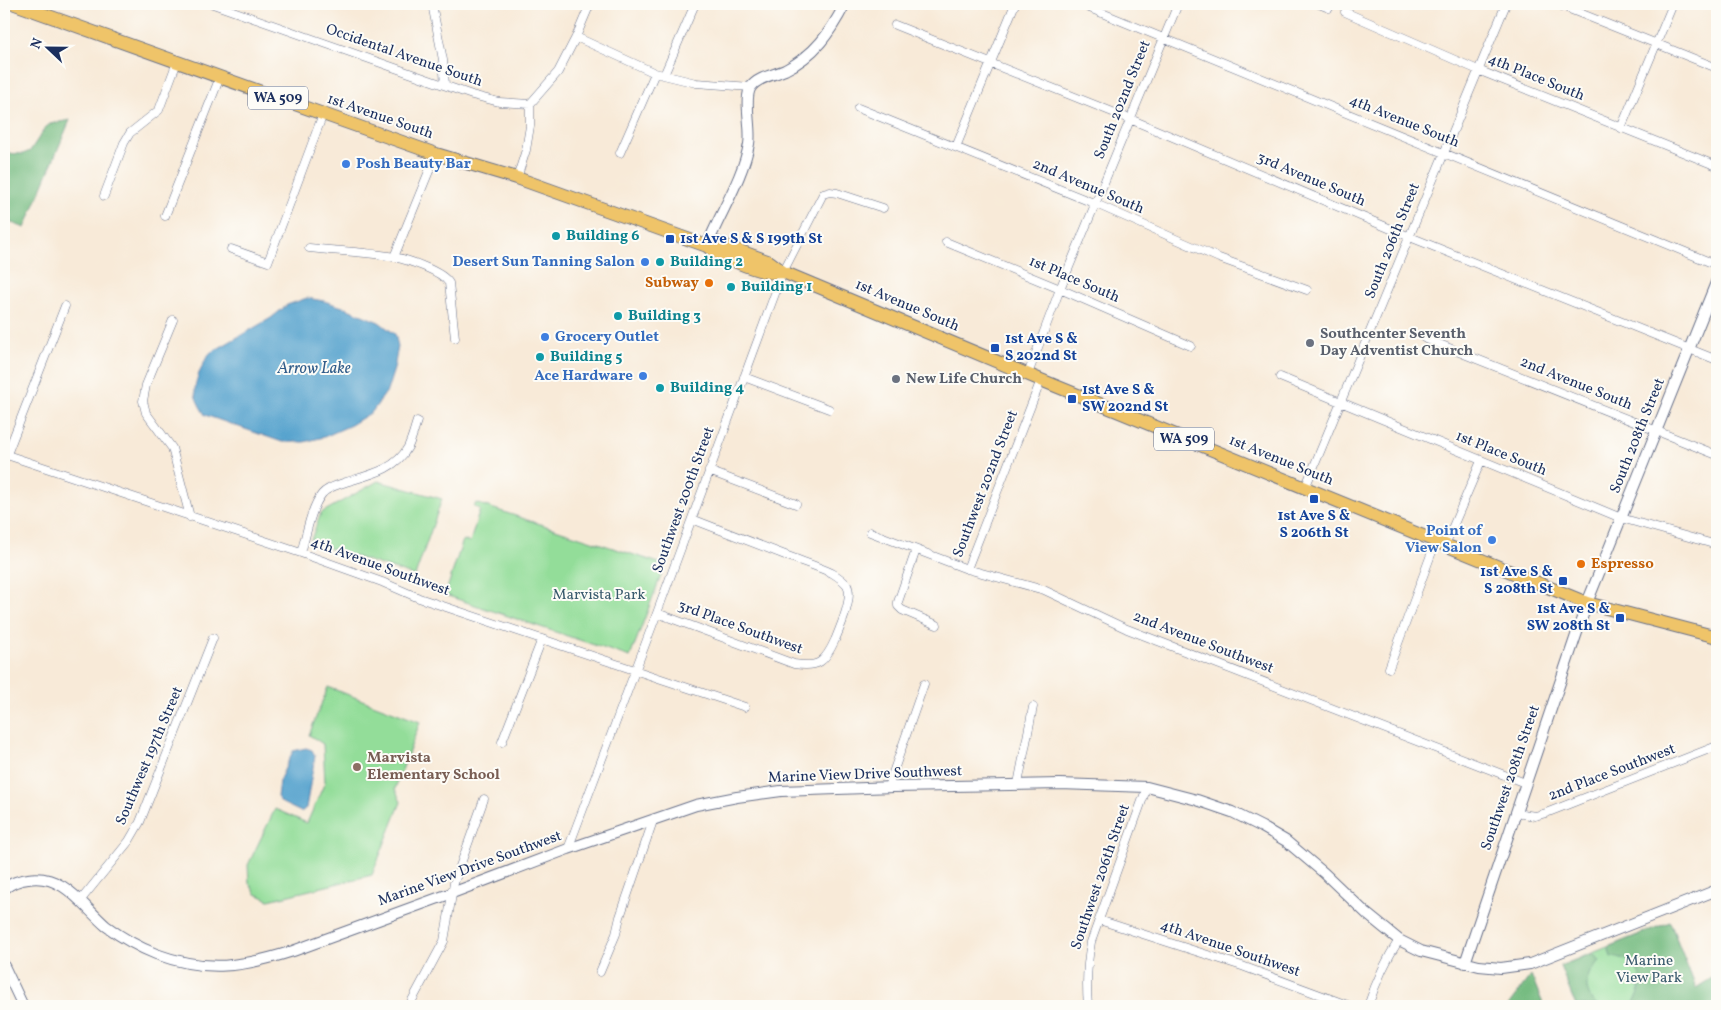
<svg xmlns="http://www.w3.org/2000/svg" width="1721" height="1010" font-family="Vollkorn,serif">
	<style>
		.green { fill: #93dd99; stroke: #57867c }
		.forest { fill: #76bc81; stroke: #487670 }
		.water { fill: #54a2cd; stroke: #386896 }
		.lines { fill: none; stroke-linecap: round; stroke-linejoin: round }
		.minor-casing { stroke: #687089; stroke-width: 9 }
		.tertiary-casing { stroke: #687089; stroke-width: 12 }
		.primary-casing { stroke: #687089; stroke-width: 14 }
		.minor { stroke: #fff; stroke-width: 8 }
		.tertiary { stroke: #fff; stroke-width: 10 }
		.primary { stroke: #efc469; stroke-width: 12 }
		.shop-dot { fill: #3f7fe0; stroke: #fdfcf7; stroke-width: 2 }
		.culture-dot { fill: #0f9aa8; stroke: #fdfcf7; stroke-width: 2 }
		.transit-dot { fill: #1a4fb4; stroke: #fdfcf7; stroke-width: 2 }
		.food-dot { fill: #e8710a; stroke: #fdfcf7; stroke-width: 2 }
		.worship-dot { fill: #6b7280; stroke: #fdfcf7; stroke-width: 2 }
		.education-dot { fill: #8d6e63; stroke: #fdfcf7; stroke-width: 2 }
		.labels { text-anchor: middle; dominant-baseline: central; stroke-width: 4; stroke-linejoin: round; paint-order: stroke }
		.shield { fill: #fdfcf7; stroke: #5f6c8c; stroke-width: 1 }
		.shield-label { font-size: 14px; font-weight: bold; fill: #1b2f5e }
		.street-label { font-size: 15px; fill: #1b2f5e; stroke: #fdfcf7 }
		.shop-label { font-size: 15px; font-weight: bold; fill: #366cbe; stroke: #fdfcf7; text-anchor: end }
		.culture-label { font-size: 15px; font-weight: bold; fill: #0d838f; stroke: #fdfcf7; text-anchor: start }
		.transit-label { font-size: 15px; font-weight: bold; fill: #164399; stroke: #fdfcf7; text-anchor: start }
		.food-label { font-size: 15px; font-weight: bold; fill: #c56008; stroke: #fdfcf7; text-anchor: end }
		.worship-label { font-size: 15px; font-weight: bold; fill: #5b616d; stroke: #fdfcf7; text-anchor: start }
		.park-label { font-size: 15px; fill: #395a6d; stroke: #fdfcf7 }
		.education-label { font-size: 15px; font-weight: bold; fill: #785e54; stroke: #fdfcf7; text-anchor: start }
		.water-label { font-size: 16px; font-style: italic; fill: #325d8a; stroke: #fdfcf7 }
	</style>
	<rect width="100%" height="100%" fill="#fdfcf7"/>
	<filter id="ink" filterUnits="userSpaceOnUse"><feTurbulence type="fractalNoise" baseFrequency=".02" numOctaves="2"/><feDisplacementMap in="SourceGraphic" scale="10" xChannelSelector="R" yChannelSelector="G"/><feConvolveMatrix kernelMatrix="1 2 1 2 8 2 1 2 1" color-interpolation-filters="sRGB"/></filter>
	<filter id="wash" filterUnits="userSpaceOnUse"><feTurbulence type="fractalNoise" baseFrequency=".0096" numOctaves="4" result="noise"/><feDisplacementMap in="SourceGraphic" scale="20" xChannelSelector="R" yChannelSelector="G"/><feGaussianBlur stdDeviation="1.12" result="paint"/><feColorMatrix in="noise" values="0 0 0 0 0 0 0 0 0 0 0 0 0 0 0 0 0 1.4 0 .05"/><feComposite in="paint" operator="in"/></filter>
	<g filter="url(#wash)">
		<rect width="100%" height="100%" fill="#f8ead8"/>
		<!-- green -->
		<path class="green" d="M378,481l64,18 -27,77 -105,-34 11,-29z
			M476,503l189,62 -35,92 -185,-62 18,-55 7,2 10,-33 -6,-2z
			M328,687l92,35 -25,67 6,13 -29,73 -103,25 -13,-6 -7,-11 -1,-18 27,-56 32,14 18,-41 -2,-38 -14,-9z
			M1670,922l26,66 21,-13v31h-141l-16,-40z"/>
		<!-- forest -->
		<path class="forest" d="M70,120l-45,108 -21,-8v-67l19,1 7,-3 15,-23 5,-4z
			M1670,922l26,66 21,-13v31h-86c18,-20 10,-50 -20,-49l-3,-10z
			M1593,953l7,8c-16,13 -18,30 -3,45h-21l-16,-40z
			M1531,975l13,31h-34l-1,-2z"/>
		<!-- water -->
		<path class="water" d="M307,298l17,3 19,6 36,15 16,12 3,12 -4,23 -7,22 -15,21 -21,13 -27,12 -20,5h-22l-77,-27c-4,-7 -11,-17 -10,-26 0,-9 9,-29 15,-36l61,-35 16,-13z
			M306,748l6,2 3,6 -9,52 -5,4 -19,-9 -5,-6 2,-16 14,-30z"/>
	</g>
	<g filter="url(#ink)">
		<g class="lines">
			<!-- minor casing -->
			<g class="minor-casing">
				<path id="minor" d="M213,4l259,91 27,7 31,2
					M432,4l11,56 2,25
					M1080,4l637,261
					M1319,4l10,4
					M1557,4l160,64
					M1345,12l133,58 239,96
					M895,25l235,94 280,118 307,123
					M576,37l79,36 41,10 55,4
					M664,75l31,-71
					M858,108l238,96 123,54 88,32
					M1621,128l52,-124
					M956,147l59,-143
					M620,153l35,-80
					M517,178l9,-28 4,-24v-22l28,-32 18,-35 14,-33
					M104,196l20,-53 6,-10 29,-23 18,-48
					M165,216l55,-139
					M946,242l114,47 131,57
					M309,248c26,3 60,4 85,9 14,3 48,14 55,26l6,55
					M231,249l37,13 55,-148
					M394,257l42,-103
					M173,320l-27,65 -3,16 3,12 26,35 18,69
					M1424,338l293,117
					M1028,374l32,-85 118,-285
					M744,377l85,32
					M1280,377l341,141 96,27
					M4,454l297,99 81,29 37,16 326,109
					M7,454l58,-148
					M709,471l87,33
					M1305,488l201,-484
					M870,532l97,37 77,21 83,39 398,154
					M1445,545l36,-84
					M916,550l-18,52v4l4,4 35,15
					M301,553c5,-17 10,-46 21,-59 6,-7 16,-9 24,-12 23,-7 50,-12 62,-35 4,-8 6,-17 9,-26
					M967,569l74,-189
					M657,613l137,51c25,4 31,-2 41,-24 5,-12 19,-43 12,-55 -4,-5 -10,-9 -15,-12 -15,-7 -32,-12 -47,-18 -31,-12 -62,-24 -93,-36
					M1389,668l47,-127
					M502,742l40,-103
					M1018,784l15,-77
					M888,787l36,-103
					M1516,813l19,3 11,-3 171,-67
					M568,849l89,-236 126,-341 40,-78 7,-2 7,1 46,15
					M80,901l49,-60 11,-19 73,-184
					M1099,920l143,46 108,40
					M600,972l16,-38 4,-17 34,-99
					M409,1006l35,-65 10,-58 30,-84
					M1088,1006c-2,-22 -1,-42 3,-64l56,-155
					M1368,1006c8,-24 17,-45 31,-66"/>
			</g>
			<!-- tertiary casing -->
			<g class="tertiary-casing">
				<path id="tertiary" d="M707,246c13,-33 36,-68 42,-102 3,-15 -6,-46 2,-57 7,-10 23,-12 34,-17 30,-15 45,-37 60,-66
					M4,889c7,-6 15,-9 24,-10 35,-6 55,27 78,47 15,11 32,21 50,28 51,19 87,13 137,-3l159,-58 116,-44 128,-44 41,-8 44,-6 113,-4 166,-3 87,3 50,13 35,12 30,15 24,14 38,32 43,41 32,26 22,11 58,15 22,2 29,-4 187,-74
					M1465,963l122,-360 130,-323
					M4,966l19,40"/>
			</g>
			<!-- primary casing -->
			<g class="primary-casing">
				<path id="primary" d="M15,4l308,110 113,40 81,24 190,68c11,10 45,23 60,26 5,1 11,0 16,0
					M707,246l11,-3 52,19 13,10 258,108 546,223 130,34"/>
			</g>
			<!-- minor -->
			<use href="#minor" class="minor"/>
			<!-- tertiary -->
			<use href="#tertiary" class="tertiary"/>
			<!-- primary -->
			<use href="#primary" class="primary"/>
		</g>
	</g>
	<!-- markers -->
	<g class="shop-dot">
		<circle cx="346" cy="164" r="5"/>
		<circle cx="645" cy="262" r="5"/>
		<circle cx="545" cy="337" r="5"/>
		<circle cx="643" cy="376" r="5"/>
		<circle cx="1492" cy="540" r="5"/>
	</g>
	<g class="culture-dot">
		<circle cx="556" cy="236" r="5"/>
		<circle cx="660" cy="262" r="5"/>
		<circle cx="731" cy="287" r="5"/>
		<circle cx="618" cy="316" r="5"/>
		<circle cx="540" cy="357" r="5"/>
		<circle cx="660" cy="388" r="5"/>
	</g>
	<g class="transit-dot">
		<rect x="665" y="234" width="10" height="10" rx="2.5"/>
		<rect x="990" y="343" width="10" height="10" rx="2.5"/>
		<rect x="1067" y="394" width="10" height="10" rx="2.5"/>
		<rect x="1309" y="494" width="10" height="10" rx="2.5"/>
		<rect x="1558" y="576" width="10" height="10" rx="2.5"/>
		<rect x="1615" y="613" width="10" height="10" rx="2.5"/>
	</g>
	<g class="food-dot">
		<circle cx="709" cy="283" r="5"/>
		<circle cx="1581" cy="564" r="5"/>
	</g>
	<g class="worship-dot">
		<circle cx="1310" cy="343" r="5"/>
		<circle cx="896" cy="379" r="5"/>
	</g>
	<circle class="education-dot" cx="357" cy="767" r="5"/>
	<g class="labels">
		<!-- shield labels -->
		<g class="shield">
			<rect x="248" y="86.5" width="60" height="23" rx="4"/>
			<rect x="1154" y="427.5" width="60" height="23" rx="4"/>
		</g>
		<g class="shield-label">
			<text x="278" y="98">WA 509</text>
			<text x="1184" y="439">WA 509</text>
		</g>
		<!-- street labels -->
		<g class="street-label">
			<text transform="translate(404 56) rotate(19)">Occidental Avenue South</text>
			<text transform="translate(1536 78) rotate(22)">4th Place South</text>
			<text transform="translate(1123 100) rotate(-68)">South 202nd Street</text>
			<text transform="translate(380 117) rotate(19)">1st Avenue South</text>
			<text transform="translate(1404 122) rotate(22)">4th Avenue South</text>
			<text transform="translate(1311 180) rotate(23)">3rd Avenue South</text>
			<text transform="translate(1088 187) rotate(23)">2nd Avenue South</text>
			<text transform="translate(1393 241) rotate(-68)">South 206th Street</text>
			<text transform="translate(1074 280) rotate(23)">1st Place South</text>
			<text transform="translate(907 306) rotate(23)">1st Avenue South</text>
			<text transform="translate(1576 384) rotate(22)">2nd Avenue South</text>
			<text transform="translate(1638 436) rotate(-68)">South 208th Street</text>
			<text transform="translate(1501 454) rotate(22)">1st Place South</text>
			<text transform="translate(1281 461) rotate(22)">1st Avenue South</text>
			<text transform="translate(986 484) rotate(-69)">Southwest 202nd Street</text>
			<text transform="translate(684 500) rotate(-70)">Southwest 200th Street</text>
			<text transform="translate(380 567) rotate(20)">4th Avenue Southwest</text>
			<text transform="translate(740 628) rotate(20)">3rd Place Southwest</text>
			<text transform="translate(1203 643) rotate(21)">2nd Avenue Southwest</text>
			<text transform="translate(150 756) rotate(-67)">Southwest 197th Street</text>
			<text transform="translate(1612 773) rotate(-21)">2nd Place Southwest</text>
			<text transform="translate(865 775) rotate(-2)">Marine View Drive Southwest</text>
			<text transform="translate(1511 778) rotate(-71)">Southwest 208th Street</text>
			<text transform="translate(470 869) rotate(-20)">Marine View Drive Southwest</text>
			<text transform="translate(1101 877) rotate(-71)">Southwest 206th Street</text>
			<text transform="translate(1230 949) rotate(19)">4th Avenue Southwest</text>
		</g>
		<!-- shop labels -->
		<g class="shop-label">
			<text x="356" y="164" text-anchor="start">Posh Beauty Bar</text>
			<text x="635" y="262">Desert Sun Tanning Salon</text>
			<text x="555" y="337" text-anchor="start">Grocery Outlet</text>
			<text x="633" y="376">Ace Hardware</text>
			<text x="1482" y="531">Point of<tspan x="1482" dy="17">View Salon</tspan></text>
		</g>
		<!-- culture labels -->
		<g class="culture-label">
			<text x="566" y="236">Building 6</text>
			<text x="670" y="262">Building 2</text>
			<text x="741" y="287">Building 1</text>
			<text x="628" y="316">Building 3</text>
			<text x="550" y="357">Building 5</text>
			<text x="670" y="388">Building 4</text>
		</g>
		<!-- transit labels -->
		<g class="transit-label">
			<text x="680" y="239">1st Ave S &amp; S 199th St</text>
			<text x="1005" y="339">1st Ave S &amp;<tspan x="1005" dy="17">S 202nd St</tspan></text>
			<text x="1082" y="390">1st Ave S &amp;<tspan x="1082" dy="17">SW 202nd St</tspan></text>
			<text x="1314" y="516" text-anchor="middle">1st Ave S &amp;<tspan x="1314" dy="17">S 206th St</tspan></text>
			<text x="1553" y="572" text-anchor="end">1st Ave S &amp;<tspan x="1553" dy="17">S 208th St</tspan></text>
			<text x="1610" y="609" text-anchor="end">1st Ave S &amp;<tspan x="1610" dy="17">SW 208th St</tspan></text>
		</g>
		<!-- food labels -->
		<g class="food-label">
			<text x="699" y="283">Subway</text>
			<text x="1591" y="564" text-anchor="start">Espresso</text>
		</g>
		<!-- worship labels -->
		<g class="worship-label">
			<text x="1320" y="334">Southcenter Seventh<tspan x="1320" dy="17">Day Adventist Church</tspan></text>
			<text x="906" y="379">New Life Church</text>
		</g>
		<!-- park labels -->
		<g class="park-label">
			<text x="599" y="595">Marvista Park</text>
			<text x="1649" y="961">Marine<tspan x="1649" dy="17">View Park</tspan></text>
		</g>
		<!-- education labels -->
		<g class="education-label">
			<text x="367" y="758">Marvista<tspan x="367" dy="17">Elementary School</tspan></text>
		</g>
		<!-- water labels -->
		<g class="water-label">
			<text x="314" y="369">Arrow Lake</text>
		</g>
	</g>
	<!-- margin -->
	<rect width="1721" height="1010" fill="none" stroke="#fdfcf7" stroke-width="20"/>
	<!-- north arrow -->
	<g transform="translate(48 48) rotate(292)" stroke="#fdfcf7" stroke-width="4" paint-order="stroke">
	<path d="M0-4L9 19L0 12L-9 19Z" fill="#1b2f5e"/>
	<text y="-8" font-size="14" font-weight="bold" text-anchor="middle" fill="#1b2f5e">N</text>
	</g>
</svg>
